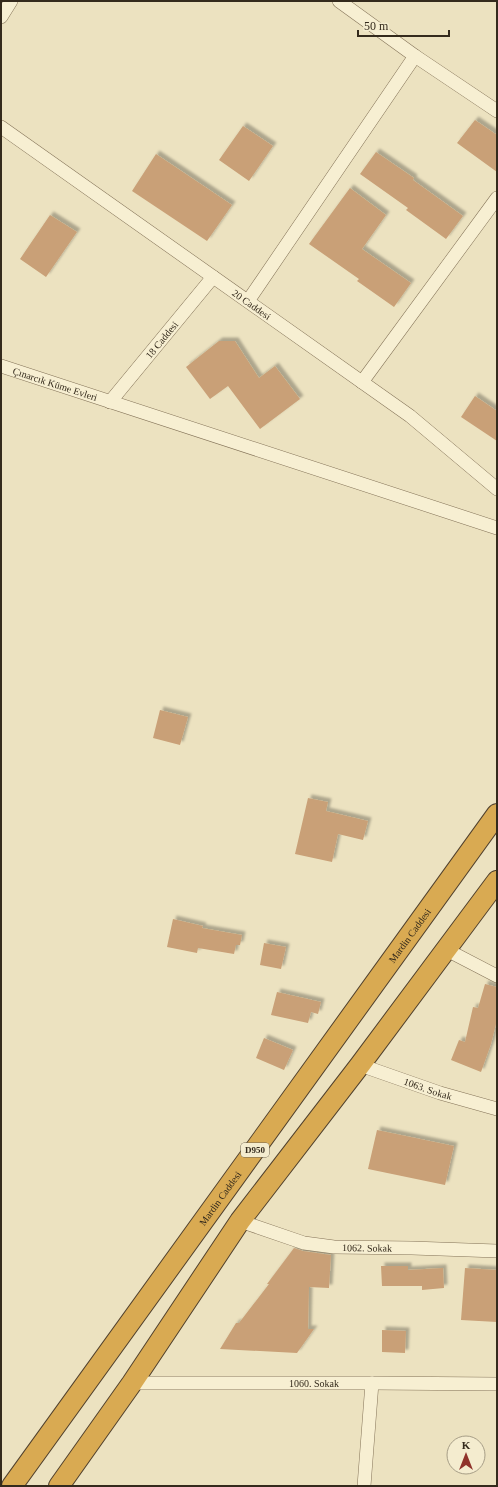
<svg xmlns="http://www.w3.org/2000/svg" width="498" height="1487" font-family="Georgia,serif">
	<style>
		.building { fill: #c9a077; filter: url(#shadow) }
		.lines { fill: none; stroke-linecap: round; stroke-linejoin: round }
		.minor-casing { stroke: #847358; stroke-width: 14 }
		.highway-casing { stroke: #51412d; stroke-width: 22 }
		.minor { stroke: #f7efd2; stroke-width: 13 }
		.highway { stroke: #d9aa52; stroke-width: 20 }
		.labels { text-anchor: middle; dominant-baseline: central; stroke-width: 3; stroke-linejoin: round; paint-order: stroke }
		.shield { fill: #f4eccf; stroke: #6e6452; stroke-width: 1 }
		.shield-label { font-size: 9px; font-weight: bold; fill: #342a1c }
		.street-label { font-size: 10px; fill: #342a1c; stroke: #f4eccf }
	</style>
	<defs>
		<filter id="shadow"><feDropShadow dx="3.5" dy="-3.5" stdDeviation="1" flood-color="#0004"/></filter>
	</defs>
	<rect width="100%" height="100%" fill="#ece2c0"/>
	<!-- building -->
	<path class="building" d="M475,120l22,15v37l-40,-29z
		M243,126l30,20 -24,35 -30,-21z
		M376,152l38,26 -1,2 50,36 -17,23 -40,-29 2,-2 -48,-34z
		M156,154l76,51 -25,36 -75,-50z
		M350,188l36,27 -24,34 49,34 -17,24 -37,-26 2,-2 -50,-35z
		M50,215l27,17 -31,45 -26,-18z
		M219,341h16l24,37 16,-12 25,33 -40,30 -32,-43 -18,13 -24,-32z
		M475,396l22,15v30l-36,-24z
		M160,710l28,7 -8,28 -27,-7z
		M308,798l20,4 -2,9 42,10 -5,19 -25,-6 -6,28 -37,-8z
		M173,919l30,7 -1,2 40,7 -2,10h-4l-2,9 -36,-6 -1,5 -30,-6z
		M264,943l22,4 -5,22 -21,-4z
		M485,984l12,3v33l-6,24 -10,28 -30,-12 8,-20 6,2 8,-35 5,1z
		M277,992l44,10 -3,12 -7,-2 -3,11 -37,-8z
		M264,1038l29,12 -9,20 -28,-12z
		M377,1130l77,16 -9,39 -77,-16z
		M294,1248l9,3 28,4 -2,33 -20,-1 -1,42h6l-17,24 -77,-4 16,-26h3l30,-39h-2z
		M381,1266h27v4l35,-2 1,20 -22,2v-4h-40z
		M465,1268l32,2v52l-36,-2z
		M382,1330l24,1 -1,22 -23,-1z"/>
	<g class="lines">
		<!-- minor casing -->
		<g class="minor-casing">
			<g id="minor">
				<path d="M339,1l76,55 82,55"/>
				<path d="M1,17l10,-16"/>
				<path id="s1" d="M1,127l409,289 87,73"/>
				<path d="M248,301l167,-245"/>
				<path id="s2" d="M1,366l496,162"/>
				<path d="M362,382l135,-184"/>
				<path id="s3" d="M110,402l103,-125"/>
				<path d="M445,949l52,27"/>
				<path id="s4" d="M360,1065l80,28 57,16"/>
				<path id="s5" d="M240,1221l64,22 30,4 78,1 85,3"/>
				<path id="s6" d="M132,1383h240l125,1"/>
				<path d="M364,1486l8,-103"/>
			</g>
		</g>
		<!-- highway casing -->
		<g class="highway-casing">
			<g id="highway">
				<path id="s7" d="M12,1486l485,-672"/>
				<path d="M59,1486l73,-103 108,-162 120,-156 137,-184"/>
			</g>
		</g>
		<!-- minor -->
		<use href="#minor" class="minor"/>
		<!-- highway -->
		<use href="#highway" class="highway"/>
	</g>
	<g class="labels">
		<!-- shield labels -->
		<rect class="shield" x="241" y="1143" width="28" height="14" rx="3"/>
		<g class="shield-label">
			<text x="255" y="1150">D950</text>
		</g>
		<!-- street labels -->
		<g class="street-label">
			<text stroke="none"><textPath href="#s1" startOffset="307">20 Caddesi</textPath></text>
			<text stroke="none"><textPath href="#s3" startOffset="81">18 Caddesi</textPath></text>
			<text stroke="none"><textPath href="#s2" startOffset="57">Çınarcık Küme Evleri</textPath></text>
			<text stroke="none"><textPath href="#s7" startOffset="679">Mardin Caddesi</textPath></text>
			<text stroke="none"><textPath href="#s4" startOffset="72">1063. Sokak</textPath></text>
			<text stroke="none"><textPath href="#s7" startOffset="355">Mardin Caddesi</textPath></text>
			<text stroke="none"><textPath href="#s5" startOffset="131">1062. Sokak</textPath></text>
			<text stroke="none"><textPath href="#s6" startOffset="182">1060. Sokak</textPath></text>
		</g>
	</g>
	<!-- border -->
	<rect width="498" height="1487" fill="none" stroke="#342a1c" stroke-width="4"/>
	<!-- north arrow -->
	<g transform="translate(466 1455)"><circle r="19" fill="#f4eccf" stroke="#a79e87"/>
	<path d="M0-3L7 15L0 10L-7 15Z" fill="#90332b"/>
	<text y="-6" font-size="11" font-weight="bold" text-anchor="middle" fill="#342a1c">K</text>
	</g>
	<!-- scale -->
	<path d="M358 30v6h91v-6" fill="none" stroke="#342a1c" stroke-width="2"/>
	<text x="364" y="30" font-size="12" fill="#342a1c" stroke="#f4eccf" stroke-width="3" paint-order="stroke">50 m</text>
</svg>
